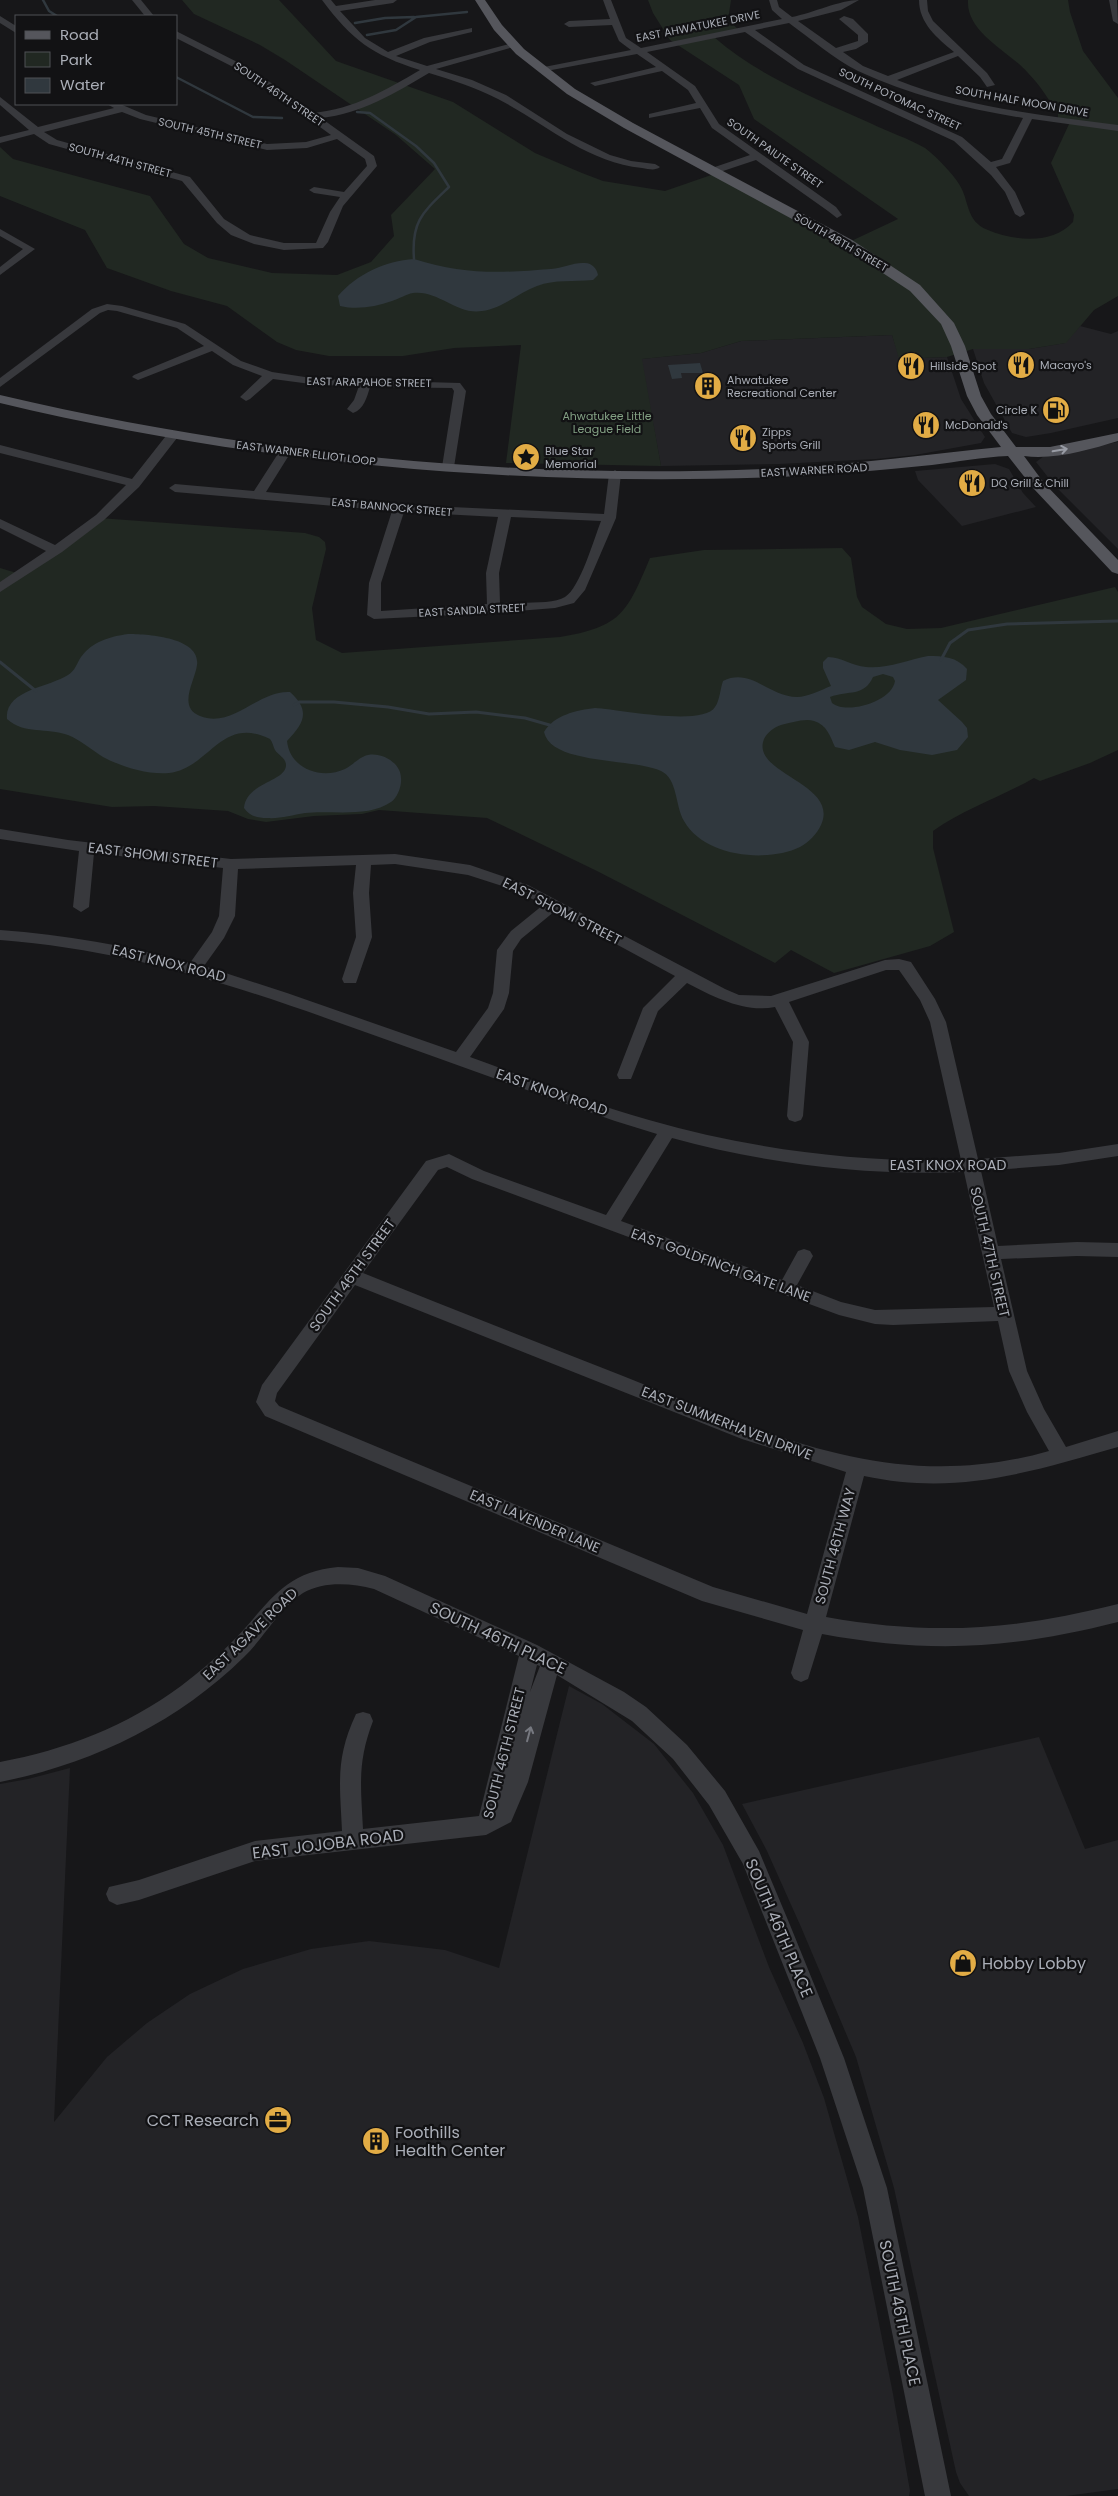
<svg xmlns="http://www.w3.org/2000/svg" width="1118" height="2496" font-family="Poppins,sans-serif">
	<style>
		.built { fill: #232326 }
		.green { fill: #212822 }
		.water { fill: #30383e; fill-rule: evenodd }
		.lines { fill: none; stroke-linecap: round; stroke-linejoin: round }
		.stream-far1 { stroke: #30383e; stroke-width: 2.5 }
		.stream { stroke: #30383e; stroke-width: 3 }
		.minor { fill: #38393d; fill-rule: evenodd }
		.major { fill: #55565c; fill-rule: evenodd }
		.oneway { stroke: #999ca5 }
		.oneway2 { stroke: #777980 }
		.labels { text-anchor: middle; dominant-baseline: central; stroke-width: 4.5; stroke-linejoin: round; paint-order: stroke }
		.far-street-label { font-size: 11px; fill: #aaaeb7; stroke: #121214 }
		.far-poi-label { font-size: 11px; fill: #aaaeb7; stroke: #121214; text-anchor: start }
		.far-park-label { font-size: 11px; fill: #83a184; stroke: #121214 }
		.street-label { font-size: 14px; fill: #aaaeb7; stroke: #121214 }
		.near-street-label { font-size: 16px; fill: #aaaeb7; stroke: #121214 }
		.near-poi-label { font-size: 16px; fill: #aaaeb7; stroke: #121214; text-anchor: start }
	</style>
	<rect width="100%" height="100%" fill="#171719"/>
	<!-- built -->
	<path class="built" d="M1080,326l31,8 7,-3v87l-67,15 -25,4 -14,-4 -28,-50 -11,-34h56l36,-6z
		M892,335l8,24 47,-2 14,42 24,38 -4,6 -66,12 -39,4 -97,5 -118,2 -20,-107 60,-6 40,-12z
		M1118,442v107l-63,-63 -19,-24 8,-6z
		M995,464l14,5 14,24 13,14 -74,19 -44,-46 -3,-9z
		M569,1686l33,18 52,40 39,49 30,52 46,122 34,76 21,55 34,119 35,177 17,97 -1,5h-909v-712l28,-5 42,-11 -16,354 53,-65 40,-34 43,-29 53,-25 68,-20 58,-8 76,9 54,18z
		M1039,1737l46,112 33,-9v649l-52,7h-97l-9,-13 -4,-11 -62,-284 -38,-131 -55,-130 -34,-76 -25,-47z"/>
	<!-- green -->
	<path class="green" d="M182,0h97l57,61 117,41 82,51 47,20 21,8 62,10 52,-18 130,70 51,-24 -144,-100 -15,-34 -69,-45 -17,-27 -5,-13h83l-3,20 12,11 -26,6c44,39 103,62 156,86 18,9 38,15 55,25 11,8 27,25 34,36 11,17 6,37 29,46 26,11 64,15 85,-8l1,-7 -23,-52 19,-41 -12,-2v-6c-9,-14 -18,-29 -30,-41 -19,-22 -62,-40 -60,-73h100l2,12 13,39 35,47v198l-24,14 -28,33 -37,6h-56l-26,8 -48,2 -7,-24 -151,6 -40,12 -59,6 19,107 -155,-3 15,-118 -67,3 -51,8h-74l-33,-6 -19,-8 -50,-36 -56,-15 -64,-23 -22,-38 -85,-34v-49l13,12 137,37 34,48 24,14 64,15 65,2 34,-13 23,-26 -3,-21 44,-46 -39,-34 -111,-75 -25,-15 -66,-31z
		M99,518l206,15 14,4 6,5 1,7 -14,59 4,32 26,13 218,-16c62,-10 67,-25 90,-79l54,-8 138,-2 9,10 6,39 5,10 24,17 21,5 34,-1 174,-41 3,5v158l-28,13 -50,18 -6,-3c-33,19 -70,31 -101,53v17l21,84 -24,14 -96,27 -43,-23 -16,13 -178,-92 -110,-53 -108,-8 -17,4 -48,2 -48,6 -18,-3 -20,-8 -74,-5 -42,1 -112,-18v-221l20,6z"/>
	<!-- water -->
	<path class="water" d="M414,259c49,16 87,14 137,10 12,-1 23,-7 34,-6 7,0 12,6 13,12l-5,5c-19,2 -38,-1 -56,6 -19,7 -34,22 -55,25 -26,4 -43,-21 -69,-18 -7,1 -14,6 -21,8 -17,6 -35,9 -52,5l-2,-10c19,-22 47,-35 76,-37z
		M700,363l3,10h-22l1,5 -10,1 -4,-14z
		M128,634c18,0 73,3 69,31 -2,16 -20,42 3,51 33,13 58,-26 90,-24 21,19 14,31 -3,49 3,28 34,39 58,28 8,-4 14,-12 23,-14 14,-3 33,8 33,23 1,8 -4,20 -10,24 -23,16 -60,8 -86,11 -13,2 -25,6 -38,5 -9,0 -18,-2 -23,-10 2,-26 42,-26 42,-43 0,-7 -8,-10 -11,-15 -2,-4 -2,-7 -5,-11 -49,-24 -60,29 -101,34 -21,2 -47,-6 -66,-16 -11,-7 -23,-17 -35,-22 -22,-8 -43,0 -61,-16 -3,-29 43,-32 61,-44 7,-4 9,-12 13,-18 12,-16 28,-20 47,-23z
		M928,656c15,0 29,1 39,13l-1,11 -28,20 24,22 5,6 1,9 -11,13 -25,5 -32,-5 -25,-8 -26,8 -14,-3c-5,-11 -8,-22 -21,-26 -9,-3 -24,2 -33,4 -7,2 -14,8 -17,14 -14,35 76,44 57,86 -4,9 -12,17 -21,22 -33,16 -96,10 -116,-26 -9,-15 -6,-42 -23,-50 -28,-13 -110,-6 -117,-39 10,-17 33,-22 51,-24 22,1 108,19 120,-1 5,-7 5,-18 8,-26 28,-14 46,16 74,16 11,0 24,-7 34,-11l-8,-18v-6l5,-5c14,0 24,9 38,10 21,2 41,-7 62,-11zM883,674l10,3 2,4c-3,21 -49,34 -63,22l-2,-6c19,-7 34,0 43,-20z"/>
	<g class="lines">
		<!-- stream-far1 -->
		<path class="stream-far1" d="M43,0l6,11 8,5
			M355,23l30,-5 29,-1
			M367,35l29,-5 20,-13 51,-5
			M176,77l77,40 29,1
			M357,112l13,1 46,33 18,17 15,24c-26,25 -38,34 -35,72"/>
		<!-- stream -->
		<path class="stream" d="M941,660l9,-17 18,-13 39,-6 111,-3
			M0,662l36,29
			M294,705l5,-3h35l54,5 41,7 47,-2 49,6 28,8"/>
		<!-- minor -->
		<path class="minor" d="M132,0h9l13,16h-9z
			M322,0h9l5,6 39,-6h22l-4,3 -53,8 25,27 23,14 36,-14 48,-10v4l-42,10 -34,14 31,10 90,-24v4l-81,23 36,11 34,15 61,39 43,21 21,6 24,3 5,3c-5,4 -11,2 -18,1 -56,-6 -96,-44 -144,-69 -22,-11 -45,-19 -69,-26 -34,20 -68,41 -108,45l53,38 3,10 -34,40 -15,36 -5,6 -39,2 -30,-6 -23,-9 -14,-12 -35,-42 -133,-37 -15,-10 -34,9v-6l29,-7 -29,-25v-8l38,30 76,-19 -7,-4h13l26,11 121,29 39,-2 25,-7 -84,-61 -71,-36v-7l77,39 60,43c41,-4 73,-23 107,-43 -48,-15 -68,-30 -98,-70zM122,112l18,7 127,31 40,-2 30,-9 28,20 2,7 -23,26 -30,-5 -5,3 5,3 26,4 -10,15 -14,31h-32l-34,-8 -26,-16 -34,-42 -133,-37 -13,-8z
			M603,0h8l15,38 15,10 141,-29 -10,-9 -3,-10h8l2,7 13,10c21,-4 48,-17 67,-17l-18,10 -43,11 38,27 22,-7v-6l-19,-16 5,-3 9,3 15,15v8l-12,7 -13,3 20,14 25,10 66,-24c-17,-14 -35,-29 -35,-52h8l1,11 5,10 54,52 8,12 -8,2 -7,-10 -22,-21 -61,24c70,28 147,35 221,45v6l-86,-12 -22,44 -14,4 19,25 10,22 -5,3 -5,-3 -10,-22 -14,-17 -37,-34 -156,-72 -53,-37 -98,20 48,34 24,38 117,83 6,8 -5,3 -9,-7 -72,-51 -39,13h-8v-4l41,-14 -38,-27 -12,-20 -51,10v-4l47,-11 -8,-13 -26,-19 -67,15 -5,-3 66,-16 -19,-13 -96,18v-4l3,-1 87,-17 -12,-9 -7,-16 -43,2 -5,-3 5,-3 41,-2zM789,23c22,16 45,36 69,48 51,24 109,38 165,47l-21,41 -11,3 -29,-25 -158,-72 -49,-35z
			M1109,0h8l1,24 -5,-3z
			M0,16l16,10v7l-16,-10z
			M0,229l35,20 -35,26v-8l23,-18 -23,-13z
			M107,304l15,2 63,18 56,37 31,11 46,7 142,4 6,8 -12,76 -6,4 -6,-4 12,-76 -2,-3 -82,-1c-3,10 -6,22 -17,26l-6,-4 7,-9 5,-14 -41,-1 -45,-6 -23,20 -4,2 -6,-4 22,-21 -29,-11 -21,-14 -74,29 -6,-3 2,-2 70,-29 -27,-18 -60,-17 -9,-1 -8,3 -100,74v-9l92,-69z
			M173,431l6,4 -2,3 -38,49 -35,33 -42,32 -62,40v-10l46,-31 -46,-23v-9l55,26 41,-30 30,-30 -126,-32v-8l132,34 37,-47z
			M285,448l6,4 -25,40 143,13 195,9 5,-40 6,-4 6,4 -5,44 -31,72 -11,13 -19,5 -61,5 -120,6 -7,-4 2,-32 23,-72 -217,-19 -6,-4 6,-4 79,7 27,-42zM404,512l94,5 -12,56 1,31 -106,7v-28zM511,517l90,4c-7,18 -21,67 -36,76 -13,8 -50,5 -65,6l-1,-30z
			M0,829l68,11 163,19 164,-5 75,11 58,20 197,104 14,6 32,1 114,-36 14,-1 12,3 24,37 11,23 32,137 81,-6 59,-9v12l-59,9 -78,6 17,75 79,-4 41,1v14l-41,-1 -76,3 26,112 17,38 22,38 52,-16v16c-88,25 -160,49 -254,29l-38,141c107,19 188,13 292,-13v18c-107,27 -187,32 -296,12l-14,45 -7,3 -7,-3 -3,-6 12,-43 -101,-29 -437,-185 -9,-14 6,-17 164,-224 23,-7 35,17 122,44 51,-81 -42,-13c-84,-29 -166,-59 -250,-89 -122,-44 -234,-82 -365,-92v-10c65,5 127,15 190,33l22,-31 7,-16 4,-48 -129,-15 -5,54 -8,5 -8,-5 6,-56 -79,-12zM395,864l73,11 50,16 25,14 -32,26 -14,19 -4,43 -5,15 -32,44 -169,-59 -83,-27 20,-28 11,-22 3,-47 118,-4 -3,28 3,44 -14,42 2,4h12l16,-46 -3,-44 2,-28zM555,911l120,65 -32,32 -26,67 2,4h12l27,-68 29,-28c27,14 57,30 88,24l18,35 -6,74 2,4 6,2 6,-2 2,-4 6,-74 -20,-40 97,-32h13l21,30 10,22 31,138c-105,3 -211,-11 -312,-40 -61,-17 -120,-42 -179,-63l34,-48 5,-16 4,-42 8,-12zM672,1138c95,26 193,38 292,34l30,135 -119,3 -34,-8 -44,-17 16,-29 -3,-5 -6,-2 -6,2 -16,29 -161,-59zM447,1167l25,12 367,136 36,9 18,1 105,-4 11,50 18,41 22,39c-157,45 -283,-18 -426,-75 -86,-34 -173,-68 -260,-103l75,-103zM355,1285l387,154 104,33 -39,142 -94,-27 -434,-181 -4,-5 2,-8z
			M338,1567l20,1 27,8 152,69 87,47 22,15 41,38 38,46 34,60 31,74 54,133 43,130 64,308h-26l-62,-308 -43,-130 -77,-194 -34,-59 -36,-46 -41,-38 -75,-46 -29,107 -17,40 -25,13 -231,26 -116,39 -22,5 -8,-4 -3,-7 3,-7 30,-7 116,-39 87,-10c-2,-47 -7,-72 14,-117l7,-2 7,2 3,7c-16,42 -12,65 -10,108l116,-13 40,-160 -145,-67c-23,-6 -50,-8 -71,4 -25,16 -38,44 -59,64 -67,66 -153,107 -244,125v-20c65,-12 127,-36 181,-76 17,-13 34,-27 49,-42 37,-36 50,-72 108,-77zM537,1665l3,1 -10,26z"/>
		<!-- major -->
		<path class="major" d="M475,0h10l17,25 22,24 51,40 58,34 219,117 68,45 34,38 11,23 16,50 10,18 25,33h34l68,-14v8c-29,9 -64,19 -94,15l20,27 74,77v14l-6,-2 -78,-83 -26,-33c-26,1 -51,6 -76,9 -51,5 -102,10 -153,12 -261,10 -524,-13 -779,-74v-8c255,60 522,86 785,73 72,-4 144,-14 216,-21l-24,-32 -10,-19 -16,-50 -10,-22 -31,-33 -68,-45 -218,-118 -57,-34 -51,-40 -22,-24z"/>
	</g>
	<!-- one-way arrows -->
	<defs><path id="oneway-shaft" d="M-6 0H5M1.5-3L5.5 0L1.5 3" fill="none" stroke-width="1.6" stroke-linecap="round" stroke-linejoin="round" transform="scale(1.25)"/></defs>
	<use class="oneway" href="#oneway-shaft" transform="translate(1060 450) rotate(-10)"/>
	<use class="oneway2" href="#oneway-shaft" transform="translate(529 1734) rotate(-75)"/>
	<!-- icons -->
	<defs>
		<g id="restaurant-disc" transform="scale(1.4375)"><circle r="9.5" fill="#e2ac45" stroke="#121214"/><path d="M-5-6h1v4h1v-4h1v4h1v-4h1v5L-1.5 .5V6h-2V.5L-5-1ZM5-6V6H3V1.5H1.5Q1.5-4 5-6Z" fill="#111"/></g>
		<g id="building-disc" transform="scale(1.4375)"><circle r="9.5" fill="#e2ac45" stroke="#121214"/><path d="M-4-6H4V6H1V3H-1V6H-4ZM-2.5-4.3h1.7v1.8h-1.7ZM.8-4.3h1.7v1.8H.8ZM-2.5-1h1.7V.8h-1.7ZM.8-1h1.7V.8H.8Z" fill="#111"/></g>
		<g id="fuel-disc" transform="scale(1.4375)"><circle r="9.5" fill="#e2ac45" stroke="#121214"/><path d="M-5.5-6h7V0h2V4h1.3V-2.5L3-4.5l.8-.8L6-3V5H2.5V1h-1V6h-7ZM-4.2-4.7v3.2H.2V-4.7Z" fill="#111"/></g>
		<g id="sight-disc" transform="scale(1.4375)"><circle r="9.5" fill="#e2ac45" stroke="#121214"/><path d="M0-6L1.8-2.2L6-1.7L2.9 1.2L3.7 5.4L0 3.3L-3.7 5.4L-2.9 1.2L-6-1.7L-1.8-2.2Z" fill="#111"/></g>
		<g id="shop-disc" transform="scale(1.4375)"><circle r="9.5" fill="#e2ac45" stroke="#121214"/><path d="M-5-2.5h2.3a2.7 3.5 0 0 1 5.4 0H5L5.5 6h-11ZM-1.5-2.5h3a1.5 2.3 0 0 0-3 0Z" fill="#111"/></g>
		<g id="office-disc" transform="scale(1.4375)"><circle r="9.5" fill="#e2ac45" stroke="#121214"/><path d="M-6-3h4V-5.5h4V-3h4V5H-6ZM-1-4.5V-3h2v-1.5ZM-6 0V1H6V0Z" fill="#111"/></g>
	</defs>
	<g fill-rule="evenodd">
		<use href="#restaurant-disc" x="1021" y="365"/>
		<use href="#restaurant-disc" x="911" y="366"/>
		<use href="#building-disc" x="708" y="386"/>
		<use href="#fuel-disc" x="1056" y="410"/>
		<use href="#restaurant-disc" x="926" y="425"/>
		<use href="#restaurant-disc" x="743" y="438"/>
		<use href="#sight-disc" x="526" y="457"/>
		<use href="#restaurant-disc" x="972" y="483"/>
		<use href="#shop-disc" x="963" y="1963"/>
		<use href="#office-disc" x="278" y="2120"/>
		<use href="#building-disc" x="376" y="2141"/>
	</g>
	<g class="labels">
		<!-- far-street labels -->
		<g class="far-street-label">
			<text transform="translate(698 26) rotate(-11)">EAST AHWATUKEE DRIVE</text>
			<text transform="translate(279 94) rotate(34)">SOUTH 46TH STREET</text>
			<text transform="translate(900 99) rotate(25)">SOUTH POTOMAC STREET</text>
			<text transform="translate(1022 101) rotate(10)">SOUTH HALF MOON DRIVE</text>
			<text transform="translate(210 133) rotate(13)">SOUTH 45TH STREET</text>
			<text transform="translate(775 153) rotate(35)">SOUTH PAIUTE STREET</text>
			<text transform="translate(120 160) rotate(15)">SOUTH 44TH STREET</text>
			<text transform="translate(841 242) rotate(30)">SOUTH 48TH STREET</text>
			<text transform="translate(369 382) rotate(1)">EAST ARAPAHOE STREET</text>
			<text transform="translate(306 453) rotate(7)">EAST WARNER ELLIOT LOOP</text>
			<text transform="translate(814 470) rotate(-3)">EAST WARNER ROAD</text>
			<text transform="translate(392 507) rotate(5)">EAST BANNOCK STREET</text>
			<text transform="translate(472 610) rotate(-3)">EAST SANDIA STREET</text>
		</g>
		<!-- far-poi labels -->
		<g class="far-poi-label">
			<text x="1040" y="365">Macayo's</text>
			<text x="930" y="366">Hillside Spot</text>
			<text x="727" y="380">Ahwatukee<tspan x="727" dy="13">Recreational Center</tspan></text>
			<text x="1037" y="410" text-anchor="end">Circle K</text>
			<text x="945" y="425">McDonald's</text>
			<text x="762" y="432">Zipps<tspan x="762" dy="13">Sports Grill</tspan></text>
			<text x="545" y="451">Blue Star<tspan x="545" dy="13">Memorial</tspan></text>
			<text x="991" y="483">DQ Grill &amp; Chill</text>
		</g>
		<!-- far-park labels -->
		<g class="far-park-label">
			<text x="607" y="416">Ahwatukee Little<tspan x="607" dy="13">League Field</tspan></text>
		</g>
		<!-- street labels -->
		<g class="street-label">
			<text transform="translate(153 855) rotate(7)">EAST SHOMI STREET</text>
			<text transform="translate(562 911) rotate(27)">EAST SHOMI STREET</text>
			<text transform="translate(169 963) rotate(14)">EAST KNOX ROAD</text>
			<text transform="translate(552 1092) rotate(19)">EAST KNOX ROAD</text>
			<text x="948" y="1165">EAST KNOX ROAD</text>
			<text transform="translate(990 1252) rotate(77)">SOUTH 47TH STREET</text>
			<text transform="translate(721 1265) rotate(20)">EAST GOLDFINCH GATE LANE</text>
			<text transform="translate(352 1275) rotate(-54)">SOUTH 46TH STREET</text>
			<text transform="translate(727 1423) rotate(21)">EAST SUMMERHAVEN DRIVE</text>
			<text transform="translate(535 1521) rotate(23)">EAST LAVENDER LANE</text>
			<text transform="translate(835 1546) rotate(-75)">SOUTH 46TH WAY</text>
			<text transform="translate(250 1634) rotate(-44)">EAST AGAVE ROAD</text>
			<text transform="translate(504 1753) rotate(-76)">SOUTH 46TH STREET</text>
		</g>
		<!-- near-street labels -->
		<g class="near-street-label">
			<text transform="translate(498 1638) rotate(25)">SOUTH 46TH PLACE</text>
			<text transform="translate(328 1844) rotate(-7)">EAST JOJOBA ROAD</text>
			<text transform="translate(779 1928) rotate(67)">SOUTH 46TH PLACE</text>
			<text transform="translate(900 2313) rotate(78)">SOUTH 46TH PLACE</text>
		</g>
		<!-- near-poi labels -->
		<g class="near-poi-label">
			<text x="982" y="1963">Hobby Lobby</text>
			<text x="259" y="2120" text-anchor="end">CCT Research</text>
			<text x="395" y="2132">Foothills<tspan x="395" dy="18">Health Center</tspan></text>
		</g>
	</g>
	<!-- legend -->
	<rect x="15" y="15" width="162" height="90" fill="#121214" stroke="#4f5055"/>
	<rect x="25" y="31" width="25" height="8" fill="#55565c" stroke="#4f5055"/>
	<text x="60" y="40" font-size="15" fill="#aaaeb7">Road</text>
	<rect x="25" y="52" width="25" height="15" fill="#212822" stroke="#4f5055"/>
	<text x="60" y="65" font-size="15" fill="#aaaeb7">Park</text>
	<rect x="25" y="78" width="25" height="15" fill="#30383e" stroke="#4f5055"/>
	<text x="60" y="90" font-size="15" fill="#aaaeb7">Water</text>
</svg>
